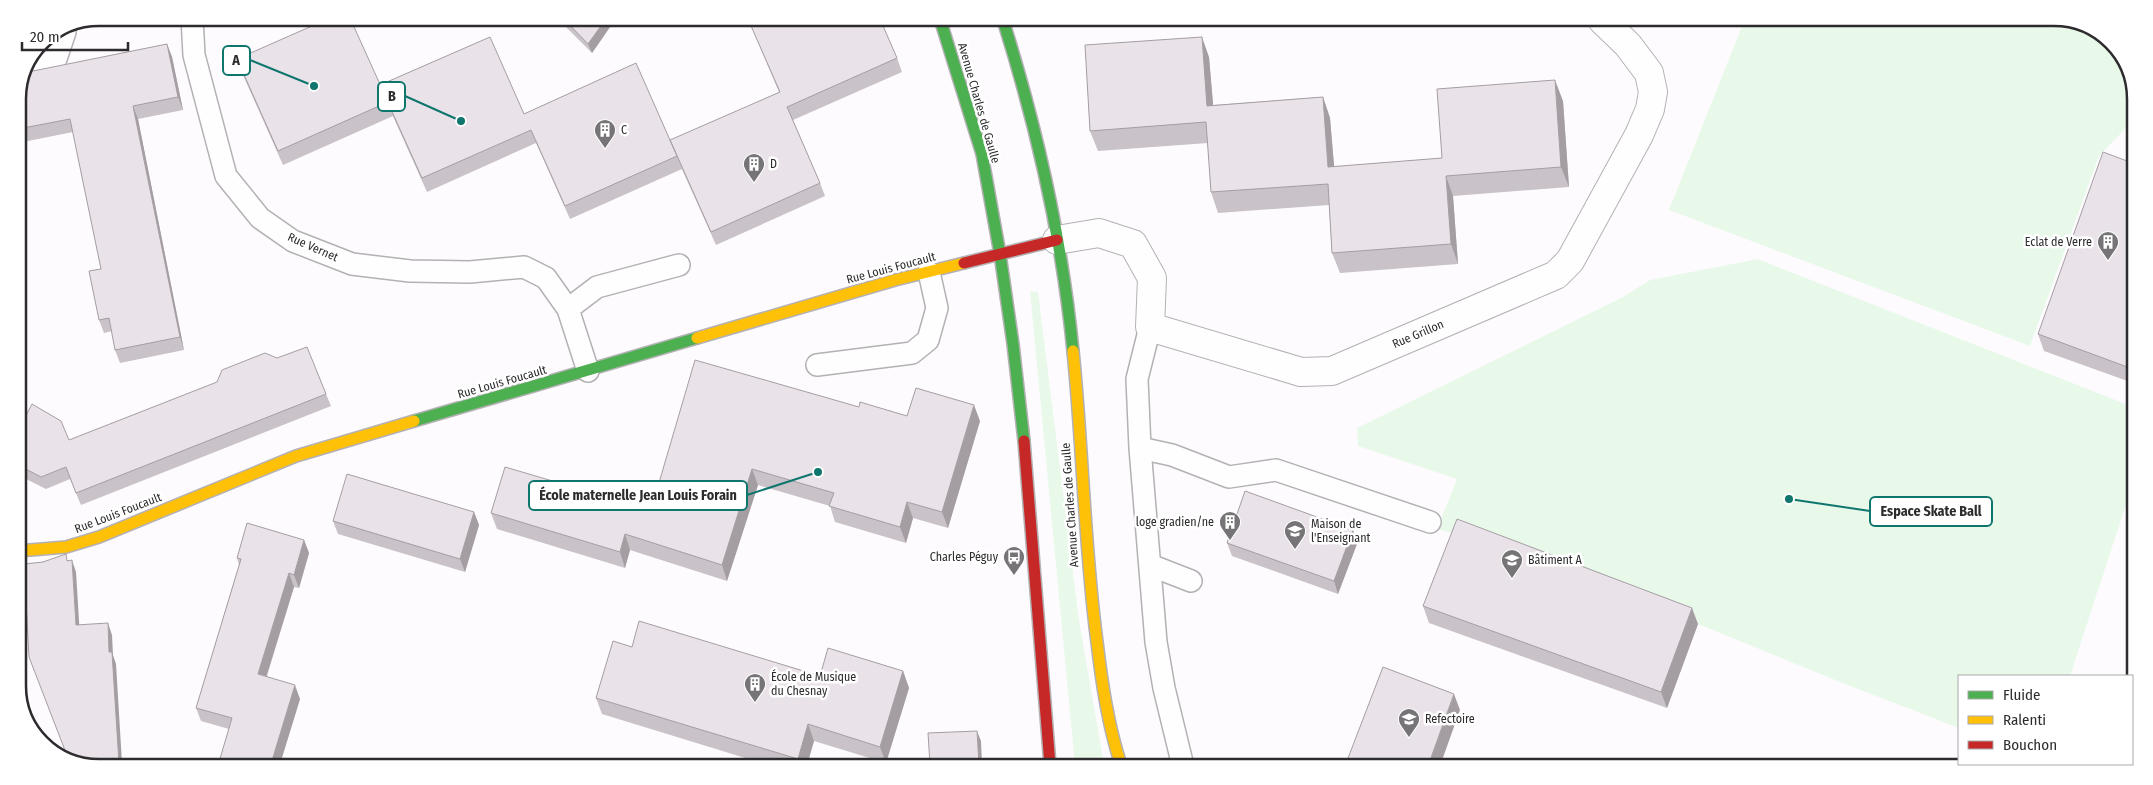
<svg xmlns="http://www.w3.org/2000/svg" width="2153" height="785" font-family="'Fira Sans Condensed',sans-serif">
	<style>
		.green { fill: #e8f9ea }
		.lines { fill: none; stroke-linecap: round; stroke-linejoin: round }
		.lane-casing { stroke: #b3b1b3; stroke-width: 24 }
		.street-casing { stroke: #b3b1b3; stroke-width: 30 }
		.fast-casing { stroke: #b3b1b3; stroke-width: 14 }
		.slow-casing { stroke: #b3b1b3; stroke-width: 14 }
		.jam-casing { stroke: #b3b1b3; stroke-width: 14 }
		.lane { stroke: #fffeff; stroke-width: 21 }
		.street { stroke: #fffeff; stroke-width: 28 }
		.fast { stroke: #4caf50; stroke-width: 11 }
		.slow { stroke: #ffc107; stroke-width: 11 }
		.jam { stroke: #c62828; stroke-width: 11 }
		.wall { fill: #c9c2c8 }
		.shaded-wall { fill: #a49ea3 }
		.building { fill: #eae2e9; stroke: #a49ea3 }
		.labels { text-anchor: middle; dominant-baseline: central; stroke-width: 5; stroke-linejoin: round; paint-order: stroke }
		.street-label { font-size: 12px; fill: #2d2b2d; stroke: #fff }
		.poi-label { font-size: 12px; fill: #2d2b2d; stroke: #fff; text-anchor: start }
		.rim { fill: none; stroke: #2d2b2d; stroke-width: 2.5 }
		.leader { fill: none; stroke: #0f766e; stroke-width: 2 }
		.callout-dot { fill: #0f766e; stroke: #fff; stroke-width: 2 }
		.callout { fill: #fff; stroke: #0f766e; stroke-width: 2 }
		.callout-label { font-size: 14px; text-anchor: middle; font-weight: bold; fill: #2d2b2d }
	</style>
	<rect width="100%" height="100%" fill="#fefbfe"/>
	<!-- green -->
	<path class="green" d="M1744,21l336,1 38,27 17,45v10l-11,26 -25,26 -69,190 -361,-136z
		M1758,259l370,146 5,11v67l-63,193h-111v52l-114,-44 -147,-60 -235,-88 -26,-7 20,-50 -99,-33 -1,-18 266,-131 27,-17z
		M1030,291l8,1 41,328 25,145h-29z"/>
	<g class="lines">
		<!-- lane casing -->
		<g class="lane-casing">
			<path id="lane" d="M192,18l2,37 32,121 34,42 33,23 59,23 58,7 60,1 54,-5 22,11 22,31 20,62
				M32,64l24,-5 9,-27
				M568,309l29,-22 82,-22
				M1150,327l-13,52 3,69 16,194 8,46 19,78
				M817,365l95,-12 16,-13 9,-32 -8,-36
				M1140,448l32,7 57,22 47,-7 154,52
				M1150,565l41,16"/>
		</g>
		<!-- street casing -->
		<g class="street-casing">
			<path id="street" d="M1057,240l42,-7 34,11 19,34 -2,49 151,45 31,-1 224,-96 14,-14 69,-126 11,-26 3,-17 -4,-19 -21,-28 -25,-24"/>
		</g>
		<!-- fast casing -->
		<g class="fast-casing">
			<path id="fast" d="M940,19l42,135 18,100 13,90 11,97
				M1003,20c34,108 59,218 70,331
				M414,421l283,-83"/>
		</g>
		<!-- slow casing -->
		<g class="slow-casing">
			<path id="slow" d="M697,338l198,-58 69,-17
				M1073,351c10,97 11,194 24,291 5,42 11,83 24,123
				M18,551l48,-4 33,-10 197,-81 118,-35"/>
		</g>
		<!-- jam casing -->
		<g class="jam-casing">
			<path id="jam" d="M964,263l93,-23
				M1024,441l26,324"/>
		</g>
		<!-- lane -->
		<use href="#lane" class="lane"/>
		<!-- street -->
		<use href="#street" class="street"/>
		<!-- fast -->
		<use href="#fast" class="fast"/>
		<!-- slow -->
		<use href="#slow" class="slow"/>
		<!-- jam -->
		<use href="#jam" class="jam"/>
	</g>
	<!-- wall -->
	<path class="wall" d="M558,19h52l-2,2 2,6 -18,26z
		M748,19l149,39 5,14 -109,48 27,63 5,13 -109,49 -36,-80 2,4 -112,50 -34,-76 -109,49 -36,-80 2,4 -110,49 -41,-92 -5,-14 145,30 142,25 147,29 108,-51z
		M167,44l5,13 11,53 -45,9 46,231 -64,13 -5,-13 -3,-19 -8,2 -5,-13 2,-51 -28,-137 -55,11v-49z
		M1209,57l4,48 110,-8 7,21 4,49 108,-9 121,-57 6,86 -116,9 5,68 -118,9 -8,-20 -3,-48 -111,8 -7,-21 -3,-49 -110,8 -8,-20z
		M2135,164l-2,219 -89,-32 -6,-17z
		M326,394l5,12 -250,99 -11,-26 -24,10 -28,-14v-44l51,9z
		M859,407l48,9 73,5 -32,107 -35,-10 -7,25 -71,-21 -5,-16 -72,-21 -31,96 -97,-31 -5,18 -128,-39 -6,-16 160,-3z
		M474,512l5,13 -14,47 -127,-38 -5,-13z
		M1353,530l4,14 -19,50 -106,-38 -5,-13z
		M304,540l5,13 -10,35 -5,-1 -27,89 33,23 -20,65 -61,-1v-1l10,-33 -28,-8 -5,-13 43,-143 -2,-7z
		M1423,606l275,18 -31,84 -238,-85z
		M632,647l188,29 83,-5 6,17 -23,75 -72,-22 -7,24h-39l-166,-51 -6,-16z"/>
	<!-- shaded-wall -->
	<path class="shaded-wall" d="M605,19h5l-2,2 2,6 -18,26 -4,-9z
		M1202,37l7,20 6,69 -8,-20z
		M167,44l5,13 11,53 -5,-13z
		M1555,80l8,21 6,86 -8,-20z
		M1323,97l7,21 6,70 -8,-21z
		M133,106l5,13 46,231 -4,-13z
		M1446,176l7,20 5,68 -7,-20z
		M2133,358v19l-3,-9z
		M974,405l6,16 -32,107 -6,-16z
		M752,469l6,16 -31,96 -5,-16z
		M907,502l6,16 -7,25 -6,-16z
		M474,512l5,13 -14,47 -5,-13z
		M1353,530l4,14 -19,50 -4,-13z
		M625,534l5,16 -5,18 -5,-16z
		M304,540l5,13 -10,35 -5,-13z
		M72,560l4,12 4,65 -4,-12z
		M289,573l5,14 -31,100 -5,-13z
		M1692,608l6,16 -31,84 -6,-16z
		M108,623l4,12 1,20 3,9 6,99h-3l-10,-111z
		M903,671l6,17 -23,75 -6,-16z
		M295,685l5,14 -20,65h-9z
		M1454,694l6,16 -20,56h-12z
		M808,724l6,17 -7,24h-7l-2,-6z
		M977,731l4,10 1,24h-3z"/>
	<!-- building -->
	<path class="building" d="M330,18h20l38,84 -110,49 -41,-92z
		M564,19h42l-18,25z
		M748,19h132l17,39 -110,49 33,76 -109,49 -41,-92 110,-48z
		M490,37l34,77 112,-51 41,93 -112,50 -34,-76 -109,48 -42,-93z
		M1202,37l5,69 116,-9 5,70 114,-9 -5,-69 118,-9 6,87 -115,9 5,68 -119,9 -4,-69 -117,8 -5,-70 -116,9 -5,-86z
		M167,44l11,53 -45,9 47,231 -65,13 -6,-32 -10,2 -10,-49 12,-2 -31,-150 -52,10v-35l10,-22z
		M2103,152l32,12 -2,194 -3,10 -92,-34z
		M307,347l19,47 -250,99 -10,-26 -25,10 -23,-12v-34l14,-27 29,17 8,19 148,-58 5,-12 43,-17 12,5z
		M695,360l164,47 1,-5 47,14 9,-28 58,17 -32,107 -35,-10 -7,25 -71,-21 5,-13 -82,-24 -30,96 -97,-31 -5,18 -129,-39 14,-46 146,43z
		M347,474l127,38 -14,47 -127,-38z
		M1245,491l108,39 -19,51 -107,-38z
		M1457,519l235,89 -31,84 -238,-86z
		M247,523l57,17 -10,35 -5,-2 -31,101 37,11 -24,79 -48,-1 -4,-1 13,-44 -36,-10 45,-149 -4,-1z
		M66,554l1,7 5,-1 4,65 32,-2 1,29h3l7,111h-46l-3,-2 -4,-8 -37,-96 -5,-93 19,-2z
		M639,621l181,55 8,-28 75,23 -23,76 -72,-23 -10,35 -202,-61 17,-57 19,6z
		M1383,667l71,27 -26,72h-83z
		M977,731l2,34h-49l-2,-32z"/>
	<!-- icons -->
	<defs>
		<g id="building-pin" transform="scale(1.125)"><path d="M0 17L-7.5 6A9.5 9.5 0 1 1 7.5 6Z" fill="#767476" stroke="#fff"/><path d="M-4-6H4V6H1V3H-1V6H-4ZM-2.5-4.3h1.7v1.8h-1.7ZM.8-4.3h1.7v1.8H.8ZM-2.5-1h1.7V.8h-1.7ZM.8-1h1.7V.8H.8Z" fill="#fff"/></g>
		<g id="university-pin" transform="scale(1.125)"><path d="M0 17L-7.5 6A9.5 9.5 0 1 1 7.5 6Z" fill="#767476" stroke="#fff"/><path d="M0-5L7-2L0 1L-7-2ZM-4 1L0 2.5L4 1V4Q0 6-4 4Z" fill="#fff"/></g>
		<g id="bus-pin" transform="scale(1.125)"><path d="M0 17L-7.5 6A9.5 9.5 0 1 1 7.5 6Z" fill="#767476" stroke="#fff"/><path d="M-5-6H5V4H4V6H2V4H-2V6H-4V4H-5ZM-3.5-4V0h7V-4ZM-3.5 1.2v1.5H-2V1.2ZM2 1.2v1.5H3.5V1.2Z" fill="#fff"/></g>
		<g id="school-pin" transform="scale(1.125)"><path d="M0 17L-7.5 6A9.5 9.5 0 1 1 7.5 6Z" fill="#767476" stroke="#fff"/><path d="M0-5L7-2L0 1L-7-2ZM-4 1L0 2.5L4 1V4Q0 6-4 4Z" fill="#fff"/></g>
	</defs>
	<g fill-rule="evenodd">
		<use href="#building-pin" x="605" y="130"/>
		<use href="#building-pin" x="754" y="164"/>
		<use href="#building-pin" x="2108" y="242"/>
		<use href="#building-pin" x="1230" y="522"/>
		<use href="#university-pin" x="1295" y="531"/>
		<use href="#bus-pin" x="1014" y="557"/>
		<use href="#school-pin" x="1512" y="560"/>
		<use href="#building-pin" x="755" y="684"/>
		<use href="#school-pin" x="1409" y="719"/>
	</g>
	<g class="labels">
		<!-- street labels -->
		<g class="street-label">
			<text transform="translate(979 103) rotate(74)">Avenue Charles de Gaulle</text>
			<text transform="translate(313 247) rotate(24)">Rue Vernet</text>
			<text transform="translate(891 268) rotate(-15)">Rue Louis Foucault</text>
			<text transform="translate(1418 334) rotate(-23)">Rue Grillon</text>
			<text transform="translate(502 382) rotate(-16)">Rue Louis Foucault</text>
			<text transform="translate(1070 505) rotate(-94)">Avenue Charles de Gaulle</text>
			<text transform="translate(118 513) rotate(-21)">Rue Louis Foucault</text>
		</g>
		<!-- poi labels -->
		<g class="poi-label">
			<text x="621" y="130">C</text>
			<text x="770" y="164">D</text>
			<text x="2092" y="242" text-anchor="end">Eclat de Verre</text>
			<text x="1214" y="522" text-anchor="end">loge gradien/ne</text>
			<text x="1311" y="524">Maison de<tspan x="1311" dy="14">l'Enseignant</tspan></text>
			<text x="998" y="557" text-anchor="end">Charles Péguy</text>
			<text x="1528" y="560">Bâtiment A</text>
			<text x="771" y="677">École de Musique<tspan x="771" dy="14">du Chesnay</tspan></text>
			<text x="1425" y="719">Refectoire</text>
		</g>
	</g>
	<!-- crop -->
	<path d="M0 0H2153V785H0ZM99 26H2054A73 73 0 0 1 2127 99V686A73 73 0 0 1 2054 759H99A73 73 0 0 1 26 686V99A73 73 0 0 1 99 26Z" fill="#fff" fill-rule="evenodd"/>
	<path class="rim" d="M99 26H2054A73 73 0 0 1 2127 99V686A73 73 0 0 1 2054 759H99A73 73 0 0 1 26 686V99A73 73 0 0 1 99 26Z"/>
	<!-- callouts -->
	<path class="leader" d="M314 86L250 60M461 121L405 96M818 472L747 495M1789 499L1870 511"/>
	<g class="callout-dot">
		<circle cx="314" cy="86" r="5"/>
		<circle cx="461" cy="121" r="5"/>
		<circle cx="818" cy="472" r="5"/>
		<circle cx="1789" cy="499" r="5"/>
	</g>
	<g class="callout">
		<rect x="223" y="46" width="27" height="29" rx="5"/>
		<rect x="378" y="82" width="27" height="29" rx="5"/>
		<rect x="529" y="481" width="218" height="29" rx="5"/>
		<rect x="1870" y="497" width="122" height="29" rx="5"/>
	</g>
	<g class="callout-label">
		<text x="236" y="65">A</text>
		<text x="392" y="101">B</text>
		<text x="638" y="500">École maternelle Jean Louis Forain</text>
		<text x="1931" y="516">Espace Skate Ball</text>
	</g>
	<!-- legend -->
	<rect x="1958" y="675" width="175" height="90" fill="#ffffff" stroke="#abaaab"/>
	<rect x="1968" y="691" width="25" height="8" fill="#4caf50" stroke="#abaaab"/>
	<text x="2003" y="700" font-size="15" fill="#2d2b2d">Fluide</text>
	<rect x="1968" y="716" width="25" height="8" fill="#ffc107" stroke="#abaaab"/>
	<text x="2003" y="725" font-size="15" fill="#2d2b2d">Ralenti</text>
	<rect x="1968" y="741" width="25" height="8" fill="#c62828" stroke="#abaaab"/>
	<text x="2003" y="750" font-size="15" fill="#2d2b2d">Bouchon</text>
	<!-- scale -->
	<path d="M22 42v8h106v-8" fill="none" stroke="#2d2b2d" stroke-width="2.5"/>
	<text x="30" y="42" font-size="15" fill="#2d2b2d" stroke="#ffffff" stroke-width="4" paint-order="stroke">20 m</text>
</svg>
